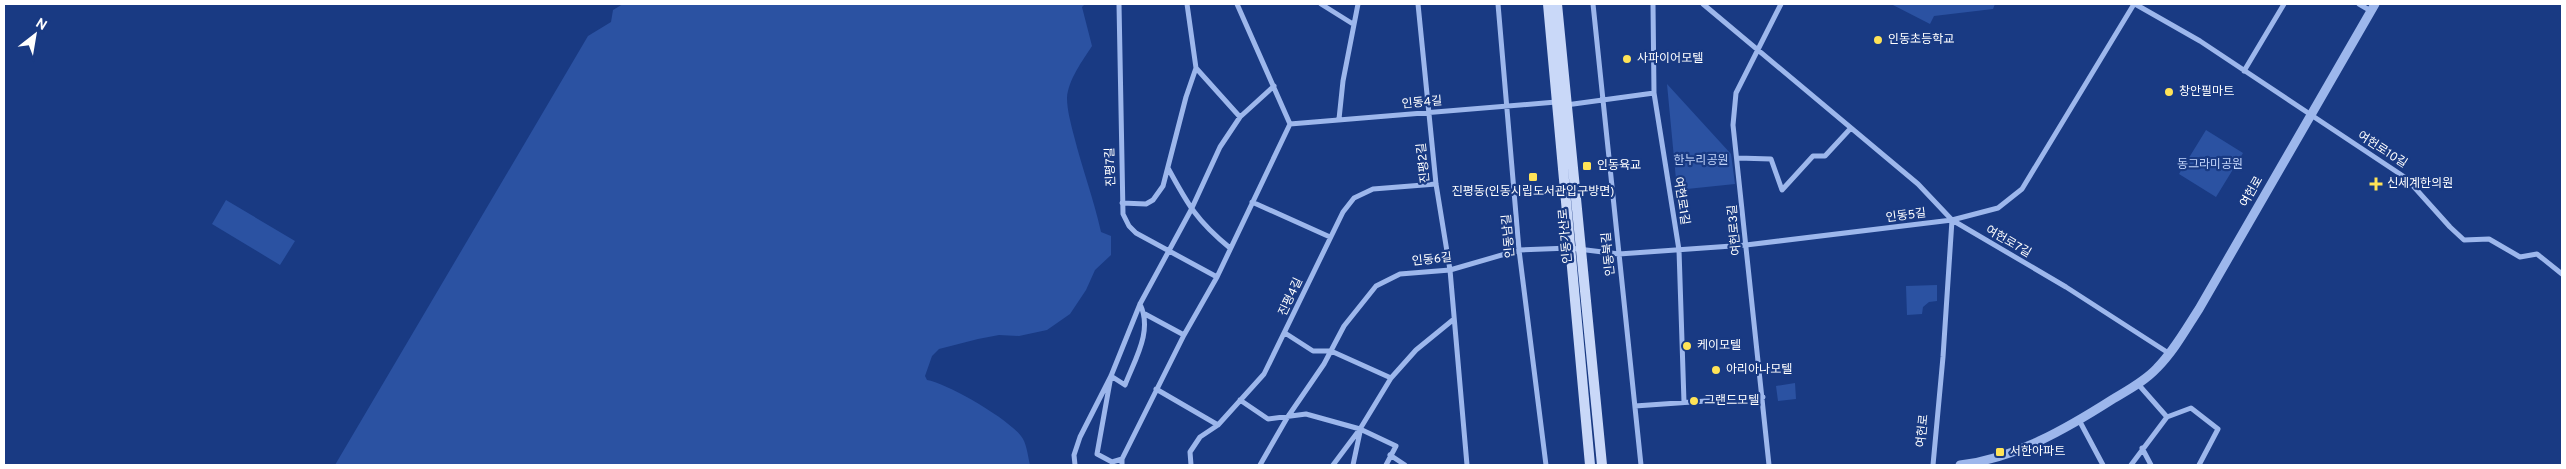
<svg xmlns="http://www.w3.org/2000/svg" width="2566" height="469" font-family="Overpass,'Noto Sans KR',sans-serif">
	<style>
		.green { fill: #2b52a2 }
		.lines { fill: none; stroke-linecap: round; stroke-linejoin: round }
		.minor { stroke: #9db7ec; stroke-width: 5 }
		.tertiary { stroke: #9db7ec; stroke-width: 9 }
		.secondary { stroke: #c9d8f8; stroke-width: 10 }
		.poi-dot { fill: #ffe357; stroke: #193a83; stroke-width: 2 }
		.labels { text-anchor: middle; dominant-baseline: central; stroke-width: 4.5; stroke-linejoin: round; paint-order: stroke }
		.poi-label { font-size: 12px; fill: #fff; stroke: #193a83; text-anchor: start }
		.street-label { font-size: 12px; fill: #fff; stroke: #193a83 }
		.park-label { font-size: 12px; fill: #c2d4f9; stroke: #193a83 }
	</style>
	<rect width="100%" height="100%" fill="#193a83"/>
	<!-- green -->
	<path class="green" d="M623,4h462l-3,3 10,39c-9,14 -24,34 -25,52 0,12 4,26 7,38 8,32 20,64 27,96l10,4v19l-16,15 -9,20 -16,24 -23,16 -28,6 -20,-1 -21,4 -39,10 -7,7 -7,20 2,4c20,3 86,41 96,59 4,7 5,18 7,26h-695l253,-429 23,-14 2,-12z
		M1891,4h104l-2,5 -59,7 -4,8z
		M1667,84l64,70 4,30 -58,6z
		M2206,130l37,23 -27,44 -37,-23z
		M226,200l69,41 -15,24 -68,-41z
		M1937,285v16l-8,1 -6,5 -1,7 -15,1 -1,-29z
		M1795,383l1,16 -18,2 -2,-15z"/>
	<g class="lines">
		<!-- minor -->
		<path class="minor" d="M1119,4l4,210 6,12 7,7 81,44
			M1321,4l32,20
			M1418,4l18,180 14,86 17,195
			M1498,4l21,246 27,215
			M1593,4l48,461
			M1653,4l1,89 25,157 5,152
			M1703,4l215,180 34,36 114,67 104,67
			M2135,4l65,37 206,137 44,49 14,13 25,-1 31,18 17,-3 25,20
			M2359,4l12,7
			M1196,68l44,49
			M2244,71l40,-67
			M1566,105l88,-12
			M1339,119l4,-38 15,-77
			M1290,124l266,-22
			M1738,158l33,1 11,31 31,-34h12l25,-27
			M1168,168c20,37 29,53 62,80
			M1252,202l78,35
			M1122,203l24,1 7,-4 10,-14 23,-89 10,-29 -9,-64
			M1145,314l39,21
			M1285,333l28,18h18l60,27
			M1156,389l62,36
			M1240,400l28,19 38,-5 54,15 36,17 -10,19
			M1635,406l128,-9
			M2167,417l24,-9 27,21 -19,36
			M2079,420l24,45
			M2142,448l9,17
			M1390,455l15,10
			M1122,459l-10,3 -15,-8 14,-78 14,9c10,-26 28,-54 15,-81
			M1075,465l-1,-10 6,-18 31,-61 29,-72 51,-94 29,-63 20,-30 34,-31
			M1122,465v-6l62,-124 33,-58 73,-153 -53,-120
			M1191,465l-1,-13 10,-15 18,-12 46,-51 79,-162 11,-14 19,-9 63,-5
			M1260,465l27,-47 37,-54 20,-38 32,-40 24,-12 50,-4 69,-20 51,-2 49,6 127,-9 206,-25 46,-12 24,-19 112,-185
			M1333,465l27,-36 31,-51 25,-28 38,-31
			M1353,465l7,-33
			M1769,465l-36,-340 3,-32 45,-89
			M1933,465l10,-108 9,-137
			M2131,465l36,-48 -29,-33"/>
		<!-- tertiary -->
		<path class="tertiary" d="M1960,465c56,-7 106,-36 153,-66 15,-9 32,-18 44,-31 17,-17 29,-39 42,-59l176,-305"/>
		<!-- secondary -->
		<path class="secondary" d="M1548,4l42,461
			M1557,4l45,461"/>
	</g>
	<!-- markers -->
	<g class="poi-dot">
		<circle cx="1878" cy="40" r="5"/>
		<circle cx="1627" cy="59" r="5"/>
		<circle cx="2169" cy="92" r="5"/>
		<rect x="1582" y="161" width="10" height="10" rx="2.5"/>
		<rect x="1528" y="172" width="10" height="10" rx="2.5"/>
		<path d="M2373.5 176.5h5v5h5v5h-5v5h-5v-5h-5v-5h5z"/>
		<circle cx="1687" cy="346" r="5"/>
		<circle cx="1716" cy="370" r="5"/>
		<circle cx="1694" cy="401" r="5"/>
		<rect x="1995" y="447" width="10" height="10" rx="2.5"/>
	</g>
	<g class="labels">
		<!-- poi labels -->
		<g class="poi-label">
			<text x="1888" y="40">인동초등학교</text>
			<text x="1637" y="59">사파이어모텔</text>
			<text x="2179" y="92">창안필마트</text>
			<text x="1597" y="166">인동육교</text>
			<text x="2387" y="184">신세계한의원</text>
			<text x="1533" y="192" text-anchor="middle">진평동(인동시립도서관입구방면)</text>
			<text x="1697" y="346">케이모텔</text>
			<text x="1726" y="370">아리아나모텔</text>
			<text x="1704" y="401">그랜드모텔</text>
			<text x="2010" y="452">서한아파트</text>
		</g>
		<!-- street labels -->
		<g class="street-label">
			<text transform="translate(1422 103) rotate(-5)">인동4길</text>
			<text transform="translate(2382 150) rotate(33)">여헌로10길</text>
			<text transform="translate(1424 163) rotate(-96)">진평2길</text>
			<text transform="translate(1111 167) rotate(-92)">진평7길</text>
			<text transform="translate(2252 192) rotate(-60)">여헌로</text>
			<text transform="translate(1681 201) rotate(81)">여헌로1길</text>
			<text transform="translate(1906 216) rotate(-7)">인동5길</text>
			<text transform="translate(1735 230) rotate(-95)">여헌로3길</text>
			<text transform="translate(1509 236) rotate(-95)">인동남길</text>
			<text transform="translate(1566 236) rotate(-95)">인동가산로</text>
			<text transform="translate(2008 242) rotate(30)">여헌로7길</text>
			<text transform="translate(1609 254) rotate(-96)">인동북길</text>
			<text transform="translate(1432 260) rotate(-6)">인동6길</text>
			<text transform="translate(1291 297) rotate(-65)">진평4길</text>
			<text transform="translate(1923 431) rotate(-84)">여헌로</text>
		</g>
		<!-- park labels -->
		<g class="park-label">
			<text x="1701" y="161">한누리공원</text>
			<text x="2210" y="165">동그라미공원</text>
		</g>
	</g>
	<!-- border -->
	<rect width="2566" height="469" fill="none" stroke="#ffffff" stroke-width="10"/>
	<!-- north arrow -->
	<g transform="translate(35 35) rotate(31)" stroke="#193a83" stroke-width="4" paint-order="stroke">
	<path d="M0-4L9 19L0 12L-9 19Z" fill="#ffffff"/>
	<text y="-8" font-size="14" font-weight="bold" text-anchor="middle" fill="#ffffff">N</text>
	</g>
</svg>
